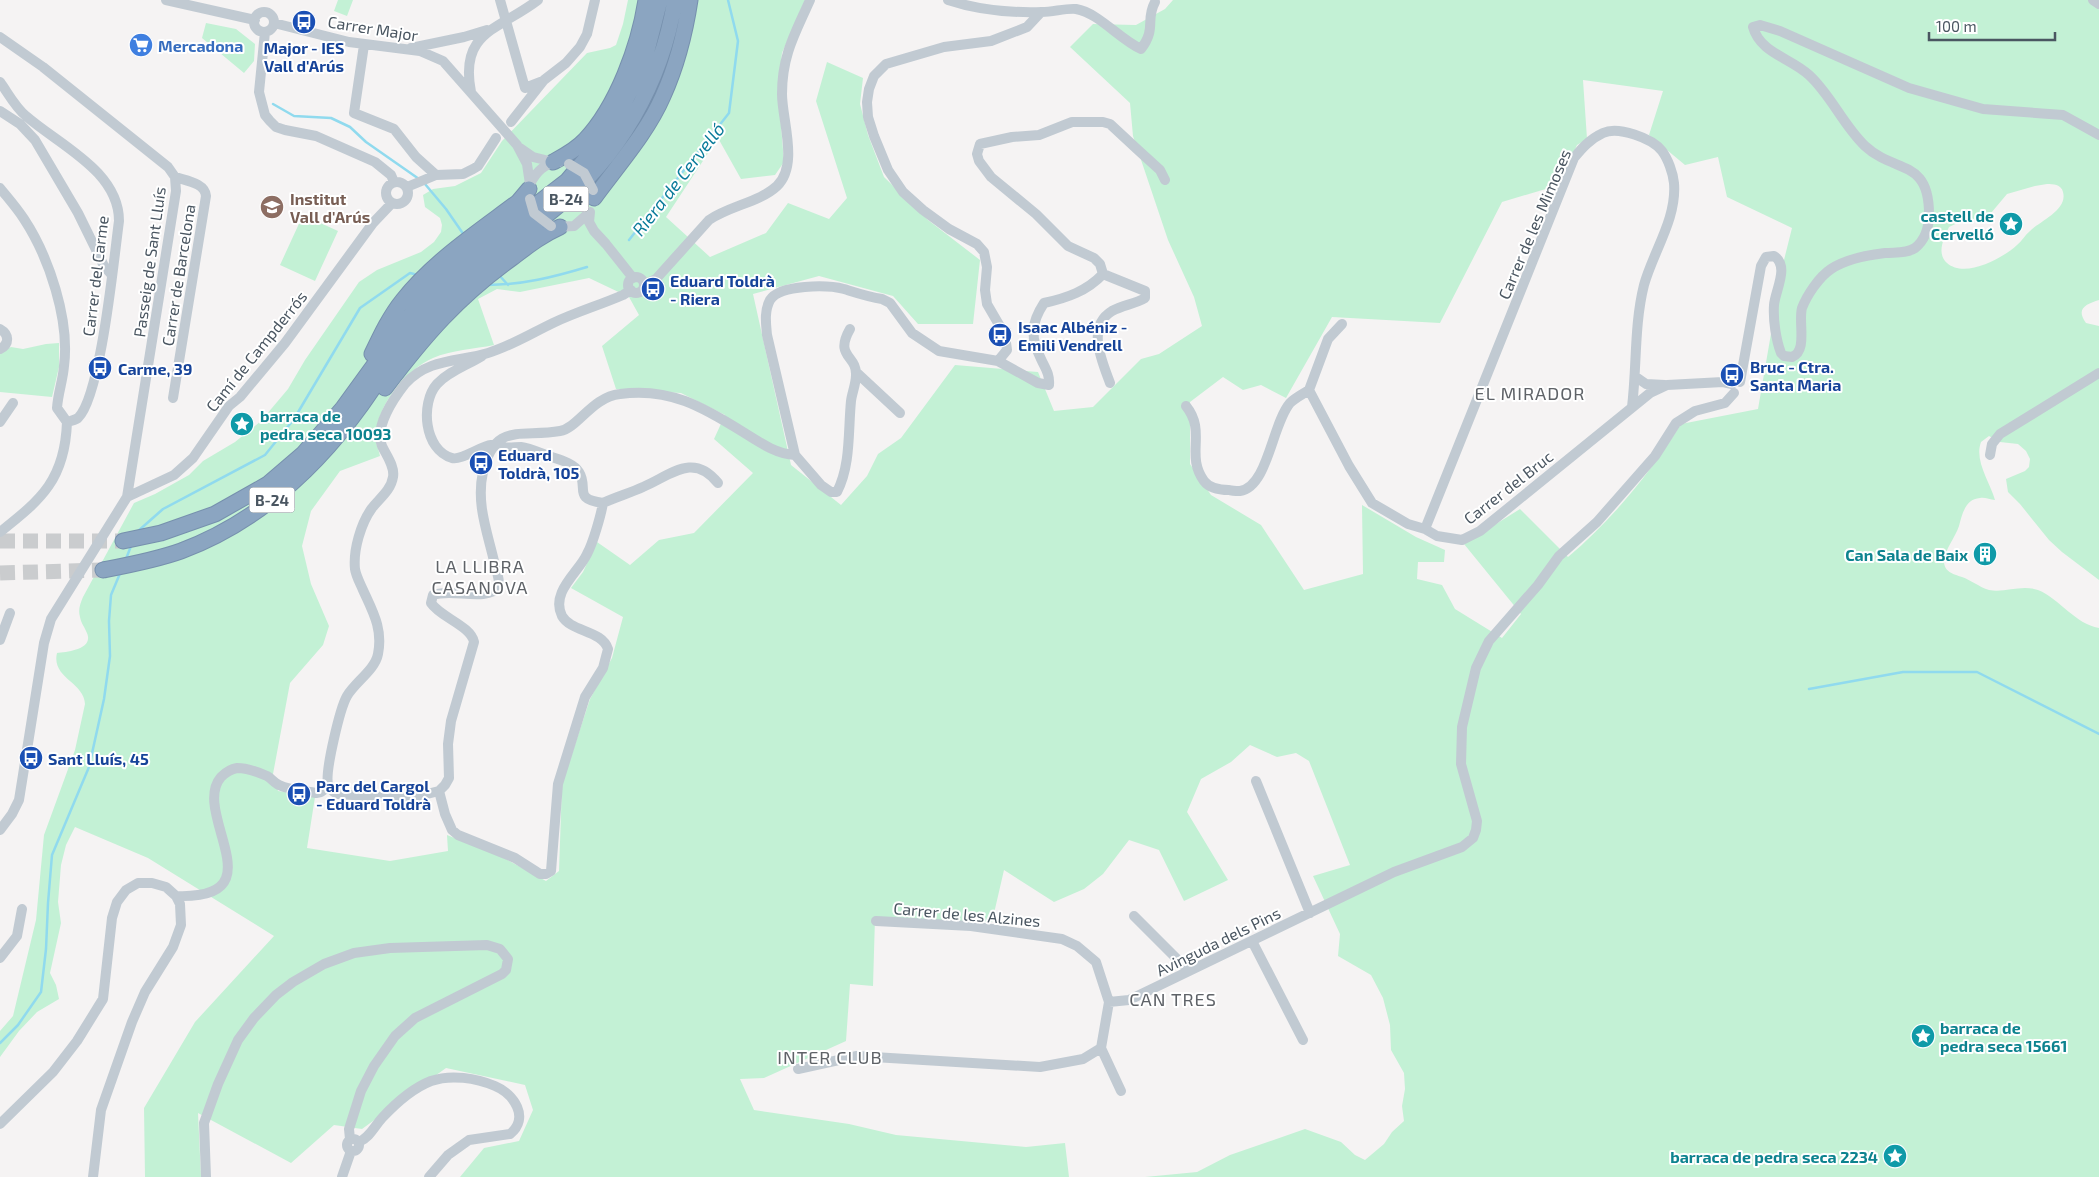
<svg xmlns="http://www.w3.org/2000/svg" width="2099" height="1177" font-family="'Exo 2',sans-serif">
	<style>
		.green { fill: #c3f1d5; fill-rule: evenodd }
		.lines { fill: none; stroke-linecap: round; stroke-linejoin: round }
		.stream { stroke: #90daee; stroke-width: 2.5 }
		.highway-tunnel { stroke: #caccce; stroke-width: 15; stroke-dasharray: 15 8; stroke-linecap: butt }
		.highway-casing { stroke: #7690ad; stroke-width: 17 }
		.minor { stroke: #c1cad2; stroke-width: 10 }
		.highway { stroke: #8ba5c1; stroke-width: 15 }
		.minor-bridge { stroke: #c1cad2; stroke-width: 10 }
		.labels { text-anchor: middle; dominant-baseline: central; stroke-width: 4; stroke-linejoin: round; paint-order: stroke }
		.shield { fill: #fff; stroke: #808990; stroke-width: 1 }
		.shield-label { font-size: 15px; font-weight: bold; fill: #4a5661 }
		.street-label { font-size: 16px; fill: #4a5661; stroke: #fff }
		.shop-label { font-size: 16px; font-weight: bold; fill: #366cbe; stroke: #fff; text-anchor: start }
		.transit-label { font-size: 16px; font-weight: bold; fill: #164399; stroke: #fff; text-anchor: start }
		.education-label { font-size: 16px; font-weight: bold; fill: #785e54; stroke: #fff; text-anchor: start }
		.culture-label { font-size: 16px; font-weight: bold; fill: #0d838f; stroke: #fff; text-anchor: end }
		.water-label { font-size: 18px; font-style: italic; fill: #0c7c9b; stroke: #fff }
		.neighbourhood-label { font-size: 18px; letter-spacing: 1px; fill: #5f6368; stroke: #fff }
	</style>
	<rect width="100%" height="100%" fill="#f5f3f3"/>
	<!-- green -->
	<path class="green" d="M338,0h15l-6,16 -13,-5z
		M628,0h177l-23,53 -4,36 6,73 -9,13 -34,4 -23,-41 -52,79 44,40 56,-24 22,-30 41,16 18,-21 -31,-97 11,-39 36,16 -3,26 8,31 16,42 44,43 52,40 -7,64h-55l-25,-28 -74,-20 -66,18 38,171 50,40 26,-29 11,-22 23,-16 54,-73 83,7 16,39 39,-4 48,-48 18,-5 43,-28 -8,-29 -26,-57 -35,-104 -3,-33 -60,-56 23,-23 43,1 29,-16 8,-9h926v300c-12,4 -24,8 -13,23l13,3v254l-37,-28 -13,-12 -29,-36 -12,-12 -2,-13 19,-8 4,-4 1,-8 -4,-8 -8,-7 -18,-2 -11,-6 -8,6c-7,19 9,40 14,58 -5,0 -10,-3 -15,-2 -15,1 -18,17 -21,28 -4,12 -14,23 -15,35 0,11 9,13 18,16 9,3 17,10 27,13 17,3 32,-6 49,0 22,9 37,34 61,38v549h-954l52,-5 33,-17 75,-26 36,13 14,13 10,5 19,-16 8,-12 12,-11 -2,-15 3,-17 -1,-16 -13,-23 -1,-25 -7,-27 -12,-23 -33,-19 2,-22 -27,-58 37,-11 -41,-104 -13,-8 -19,4 -27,-12 -19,17 -30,17 -14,33 41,68 -44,21 -25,-51 -30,-10 -26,34 -19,15 -30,13 -50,-32 -12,52 -117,-4 -2,68 -23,-2 -4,57 -82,37 -24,1 14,31 95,14 47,11 130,12 39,-4 4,34h-609l24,-29 35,-7 14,-31 -8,-25 -79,-17 -84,61 -28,-4 -43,38 -93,-50 3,64h-56l-1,-69 51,-86 79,-86 -126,-78 -73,-31 -9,18 -5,20 -3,37 3,21 -11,50 6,12 3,14 -22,13 -18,19 -19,26v-26l13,-15 23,-96 8,-85 31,-85 10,-46c-1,-22 -34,-26 -28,-51 11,-1 39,-4 29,-22 -2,-5 -5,-8 -6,-14 -2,-7 0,-13 3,-20l51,-94 21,-9 34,-19 14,-14 32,-19 26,-21 27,-32 17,-29 54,-78 18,-12 44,-18 13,-10 7,-10 1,-7 -2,-7 -15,-11 -2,-12 10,-6 22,-3 26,-13 21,-32 85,-88 23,-5 6,-3 7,-21zM1583,80l80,11 -14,44 36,30 33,-8 9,40 65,31 -9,36 -25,145 -77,15c-31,49 -68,95 -113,133l-48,-48 -56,35 57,70 -19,24 -47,-29 -13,-24 -25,-6 1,-17h26l1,-12 -29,-13 -54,-32 1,69 -59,16 -43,-65 -50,-30 -21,-31v-62l33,-25 20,13 18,-5 25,13 46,-81 108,6 62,-121 57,-17 18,-40 10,-6zM2047,184c6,0 14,0 16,8 5,18 -23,29 -33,39 -5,4 -8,10 -13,14 -14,13 -52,34 -70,18 -11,-10 -3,-25 2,-36l15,-7 22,-1 21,-25 28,-8zM589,278l40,19 10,18 -37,31 14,43 65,4 44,22 -11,24 39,34 -59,60 -35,7 -29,25 -33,-23 -14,30 -12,16 52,29 -11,41 -22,41 -28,85 -3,87 -13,10 -42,-23 -57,-23 1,16 -58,10 -83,-13 8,-51 -37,-6 -5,-17 17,-91 33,-38 6,-19 -18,-42 -9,-38 9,-35 29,-40 40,-15c-1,-6 -5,-13 -4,-19 0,-31 30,-67 57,-79 18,-8 42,-9 61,-13l-16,-46 19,-10 23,3z
		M206,23l30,6 19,15 -1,17 -10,12 -42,-35z
		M303,215l35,16 -23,50 -35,-16z
		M59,343v24l-7,30 -52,-5v-39l11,-6 12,2 23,-5z"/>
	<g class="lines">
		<!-- stream -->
		<path class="stream" d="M273,104l21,12 37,2 19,9 16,15 53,37
			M425,184l21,25 18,26
			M629,240l100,-127 9,-72 -10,-41
			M499,275l9,10
			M487,285c35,0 67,-8 100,-18
			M137,532l26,-23 102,-54 29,-36 66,-111 50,-35 8,2
			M126,559l5,-13
			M1809,689l94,-17h74l122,62
			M0,1043l18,-18 23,-33 5,-43 2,-46 4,-48 37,-88 15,-68 6,-43 -1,-35 2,-26 10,-24"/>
		<!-- highway-tunnel -->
		<path class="highway-tunnel" d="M0,541h123
			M0,573l103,-3"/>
		<!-- highway casing -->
		<g class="highway-casing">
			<path id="highway" d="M553,162c11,-6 23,-12 32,-22 32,-34 54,-94 61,-140
				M594,198c24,-33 53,-65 69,-102 14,-31 22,-63 27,-96
				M372,354c9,-19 18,-38 31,-54 31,-39 75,-68 115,-98l11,-13
				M385,388c40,-53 73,-91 127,-130 16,-12 30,-23 48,-31
				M123,541l38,-8 54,-19 53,-30 35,-30 40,-46 77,-106 33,-33 114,-88 43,-51 33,-64 17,-66
				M103,570c26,-5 53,-10 78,-19 75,-28 135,-83 181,-147 19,-26 35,-55 56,-79 10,-12 22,-22 33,-34 30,-31 68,-53 102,-81 66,-53 108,-126 122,-210"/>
		</g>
		<!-- minor -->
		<path class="minor" d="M166,0l89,20
			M500,0l25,88 18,-7
			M948,0c30,10 62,13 94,12 11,0 24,-4 34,-3 23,4 43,30 65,40 16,-21 4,-29 14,-47
			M2093,0l6,4
			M254 22a10 10 0 1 1 20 0a10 10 0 1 1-20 0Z
			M274,23l75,19 71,9 23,10 74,84 10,19 3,20
			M265,32l-6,60 6,23 5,6 6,6 9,3 31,6 59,26 16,13 3,7
			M0,37l43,30 125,100 7,10 1,14 -49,306 -76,122 -7,24 -25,157 -7,14 -12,16
			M364,45l-10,68 40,16 22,28 20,18
			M411,48l53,-11 23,-7
			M0,82c8,11 15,25 26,34 33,29 93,55 93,105 -5,36 -18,175 -41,197 -3,2 -7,3 -11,4
			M471,92c-12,-61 28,-62 67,-92
			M0,111l20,13 15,16 43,73 26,53 7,8
			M511,122l33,-42 22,-17 14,-16 7,-13 8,-34
			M520,148l13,9 20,5
			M386 193a11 11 0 1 1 22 0a11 11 0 1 1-22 0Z
			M530,184c6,-12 14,-21 29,-22
			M407,187l29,-12 27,-1 10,-5 5,-3 18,-28
			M0,188c8,10 17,20 24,31 25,38 46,101 40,147 -1,14 -6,27 -7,42l10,14
			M590,212l-1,10 5,9 12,13 27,34
			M555,227l19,-1 16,-14
			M1103,274l42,17v7c-10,6 -22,7 -33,13 -26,16 -10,50 -2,72
			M628 285a8 8 0 1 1 16 0a8 8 0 1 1-16 0Z
			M644,285l12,-6 53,-59c20,-14 51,-18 68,-34 22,-21 5,-66 5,-92 0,-39 13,-60 28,-94
			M631,290l-8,5c-23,10 -47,17 -70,28 -21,10 -42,23 -65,30 -29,9 -60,5 -83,31 -11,14 -31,43 -23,62 4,9 13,20 11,31 -2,13 -13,21 -21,31 -11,15 -19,42 -17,61 1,7 5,14 8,21 10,22 20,39 15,64 -3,16 -23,28 -31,42 -7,12 -22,75 -19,88 1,5 5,8 10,10l45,3 36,-1 20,-5 6,-6 4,-7 -1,-34 3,-23 23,-79c-3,-16 -34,-25 -43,-39l2,-8c19,-7 53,7 66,-8 1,-8 -3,-17 -5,-26 -7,-30 -18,-58 -11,-89 12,-51 38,-34 77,-41 18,-3 32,-34 60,-37 49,-7 83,13 123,38 16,10 33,22 52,23
			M1342,324l-14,15 -19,51 40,76 23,37 36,21 17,5 12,7 25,4 18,-9 170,-138 17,-8 56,-3 9,2
			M0,329c9,5 10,15 0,20
			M850,329c-16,28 7,26 6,46 0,9 -4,18 -5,26 -3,30 0,64 -14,91h-6l-10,-7 -26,-30 -28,-120c-1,-11 -3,-24 3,-35 10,-16 58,-15 74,-11 13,4 25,8 38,10l8,4 22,30 27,18 59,10 40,22 11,2c1,-11 -4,-17 -8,-26 -11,-22 -10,-36 3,-56 23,-5 43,-12 59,-29l-3,-10 -6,-6 -26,-12 -32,-32 -45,-37 -12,-16 -2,-7 3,-10 32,-7 27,-2 33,-13h31l7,2 28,26 22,20 5,10
			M482,356c-14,9 -33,15 -45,28 -17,19 -13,66 15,74 8,3 29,-12 39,-13 4,-1 7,1 11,2 6,1 13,0 19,0 8,1 17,5 25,8 10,4 27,7 33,17 10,16 -7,27 24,31 13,-6 27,-10 40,-16 28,-12 50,-35 75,-4
			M998,361l9,-11 -2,-15 -18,-31 -2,-14 2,-23 -3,-15 -7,-8 -28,-15 -26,-19 -20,-18 -15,-22 -14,-34 -6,-19 -1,-15 2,-13 5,-13 12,-12 58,-17 47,-6 36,-14 14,-15
			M857,373l43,40
			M1636,377l10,7 19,1
			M1740,382l21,-116 5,-9 8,-1c16,10 1,35 0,49 -1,15 2,35 7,48l3,3 8,1c16,-6 6,-35 10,-49 5,-13 17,-31 29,-39 15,-10 37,-14 54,-16 10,-1 21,1 30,-5 10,-8 14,-21 14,-34 0,-56 -34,-40 -64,-68 -22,-21 -34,-51 -56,-71 -18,-17 -49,-22 -56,-48l7,-2 20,6 129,57 74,21 80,6 36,20
			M173,398l33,-202c-1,-13 -19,-15 -31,-19
			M1186,406c21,26 -1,49 18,75 6,8 16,9 25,9 3,1 8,1 11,1 28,-4 32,-67 50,-88 5,-5 13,-9 19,-13
			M0,422l13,-19
			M1990,455l2,-11 8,-10 99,-61
			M127,497l47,-22 19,-17 36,-52 11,-9 45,-54 88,-120 19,-20
			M1425,529l149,-371c8,-10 16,-19 29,-25 15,-7 49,5 59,18 6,8 11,22 12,32 3,36 -21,69 -30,102 -10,40 -7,81 -12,122
			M0,532c42,-33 65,-53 67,-110
			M0,640l10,-27
			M1256,781l54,132
			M439,791l6,23 7,16 6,5 57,23 25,16h6l5,-3 7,-87 27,-87 18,-29 5,-19c-6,-19 -37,-17 -46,-33 -12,-24 17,-44 25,-62 6,-11 14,-39 16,-51
			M176,896c104,4 14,-83 45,-119 4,-4 10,-8 16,-9 9,0 21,4 30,8 4,2 7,7 12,9 10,5 26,6 37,8l5,-1 7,-5
			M1134,916l55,55
			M1252,941l51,99
			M0,958l17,-22 5,-27
			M1109,1002l20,-2 265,-128 68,-25 11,-9 3,-8 1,-9 -16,-57 1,-37 14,-59 13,-27 49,-56 21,-29 38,-34 58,-66 21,-33 19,-12 30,-8 9,-10
			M1101,1048l20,43
			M798,1069l59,-13 183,11 43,-8 18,-11 8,-46 -13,-40 -19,-16 -15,-7 -91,-13 -95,-5
			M0,1124l53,-52 24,-31 26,-42 9,-81 5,-16 9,-12 12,-7h14l14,4 10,9 4,8 1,21 -8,22 -28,45 -13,30 -31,88 -8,67
			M347 1145a6 6 0 1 1 12 0a6 6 0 1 1-12 0Z
			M359,1142c11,-5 15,-15 23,-24 13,-14 31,-30 49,-37 20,-7 45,-3 64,5 19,8 35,32 15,48l-41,6 -21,15 -19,22
			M206,1177l-2,-54 14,-39 20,-44 16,-22 22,-23 17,-13 31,-18 30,-11 36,-5 97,-3 13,4 8,10 -2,11 -4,4 -87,44 -20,18 -21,30 -13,25 -12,38 1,10
			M342,1177l9,-26"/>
		<!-- highway -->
		<use href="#highway" class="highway"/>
		<!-- minor-bridge -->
		<path class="minor-bridge" d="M569,164l15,9 9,17
			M530,199l4,14 17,13"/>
	</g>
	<!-- icons -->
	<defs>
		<g id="bus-disc" transform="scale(1.25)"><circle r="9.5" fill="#1a4fb4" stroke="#fff"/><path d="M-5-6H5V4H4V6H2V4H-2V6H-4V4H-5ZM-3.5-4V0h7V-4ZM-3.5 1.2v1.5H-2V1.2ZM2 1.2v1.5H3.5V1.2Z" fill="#fff"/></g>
		<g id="supermarket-disc" transform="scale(1.25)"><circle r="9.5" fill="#3f7fe0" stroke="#fff"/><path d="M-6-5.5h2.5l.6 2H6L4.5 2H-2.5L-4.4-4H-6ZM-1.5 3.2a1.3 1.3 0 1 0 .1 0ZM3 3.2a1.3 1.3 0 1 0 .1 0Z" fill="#fff"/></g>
		<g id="school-disc" transform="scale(1.25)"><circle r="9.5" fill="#8d6e63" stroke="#fff"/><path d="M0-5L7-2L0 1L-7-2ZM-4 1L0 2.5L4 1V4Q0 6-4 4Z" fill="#fff"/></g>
		<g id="sight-disc" transform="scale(1.25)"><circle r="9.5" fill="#0f9aa8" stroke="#fff"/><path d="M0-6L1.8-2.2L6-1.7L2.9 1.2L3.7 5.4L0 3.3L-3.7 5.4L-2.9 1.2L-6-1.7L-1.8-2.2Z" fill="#fff"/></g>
		<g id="building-disc" transform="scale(1.25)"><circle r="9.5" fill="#0f9aa8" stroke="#fff"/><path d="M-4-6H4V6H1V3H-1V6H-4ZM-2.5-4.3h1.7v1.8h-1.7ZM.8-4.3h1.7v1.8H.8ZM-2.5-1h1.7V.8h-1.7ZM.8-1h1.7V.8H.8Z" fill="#fff"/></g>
	</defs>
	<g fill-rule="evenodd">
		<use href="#bus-disc" x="304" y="22"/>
		<use href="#supermarket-disc" x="141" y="45"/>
		<use href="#school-disc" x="272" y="207"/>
		<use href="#sight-disc" x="2011" y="224"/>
		<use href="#bus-disc" x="653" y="289"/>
		<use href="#bus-disc" x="1000" y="335"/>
		<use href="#bus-disc" x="100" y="368"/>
		<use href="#bus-disc" x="1732" y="375"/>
		<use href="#sight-disc" x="242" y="424"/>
		<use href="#bus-disc" x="481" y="463"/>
		<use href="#building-disc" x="1985" y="554"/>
		<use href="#bus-disc" x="31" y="758"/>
		<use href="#bus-disc" x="299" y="794"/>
		<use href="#sight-disc" x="1923" y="1036"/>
		<use href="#sight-disc" x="1895" y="1156"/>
	</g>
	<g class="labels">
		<!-- shield labels -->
		<g class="shield">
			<rect x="543.5" y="186.5" width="45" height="25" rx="4"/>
			<rect x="249.5" y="487.5" width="45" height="25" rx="4"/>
		</g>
		<g class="shield-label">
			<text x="566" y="199">B-24</text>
			<text x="272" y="500">B-24</text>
		</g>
		<!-- street labels -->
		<g class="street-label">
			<text transform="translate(373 28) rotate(9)">Carrer Major</text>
			<text transform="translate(1534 224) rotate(-67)">Carrer de les Mimoses</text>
			<text transform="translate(149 262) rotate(-82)">Passeig de Sant Lluís</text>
			<text transform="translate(178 275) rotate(-81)">Carrer de Barcelona</text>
			<text transform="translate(95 276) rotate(-83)">Carrer del Carme</text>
			<text transform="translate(256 351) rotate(-51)">Camí de Campderrós</text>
			<text transform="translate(1508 487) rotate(-38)">Carrer del Bruc</text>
			<text transform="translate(967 914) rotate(5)">Carrer de les Alzines</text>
			<text transform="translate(1218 941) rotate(-26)">Avinguda dels Pins</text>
		</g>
		<!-- shop labels -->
		<g class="shop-label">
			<text x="158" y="45">Mercadona</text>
		</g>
		<!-- transit labels -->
		<g class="transit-label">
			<text x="304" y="47" text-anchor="middle">Major - IES<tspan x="304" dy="18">Vall d'Arús</tspan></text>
			<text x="670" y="280">Eduard Toldrà<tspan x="670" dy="18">- Riera</tspan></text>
			<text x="1018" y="326">Isaac Albéniz -<tspan x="1018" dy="18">Emili Vendrell</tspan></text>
			<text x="1750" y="366">Bruc - Ctra.<tspan x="1750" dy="18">Santa Maria</tspan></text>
			<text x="118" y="368">Carme, 39</text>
			<text x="498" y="454">Eduard<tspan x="498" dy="18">Toldrà, 105</tspan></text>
			<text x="48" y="758">Sant Lluís, 45</text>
			<text x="316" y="785">Parc del Cargol<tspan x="316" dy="18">- Eduard Toldrà</tspan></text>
		</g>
		<!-- education labels -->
		<g class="education-label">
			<text x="290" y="198">Institut<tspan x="290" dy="18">Vall d'Arús</tspan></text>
		</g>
		<!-- culture labels -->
		<g class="culture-label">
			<text x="1994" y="215">castell de<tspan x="1994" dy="18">Cervelló</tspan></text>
			<text x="260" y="415" text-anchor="start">barraca de<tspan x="260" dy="18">pedra seca 10093</tspan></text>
			<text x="1968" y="554">Can Sala de Baix</text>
			<text x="1940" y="1027" text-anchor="start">barraca de<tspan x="1940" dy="18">pedra seca 15661</tspan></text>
			<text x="1878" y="1156">barraca de pedra seca 2234</text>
		</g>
		<!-- water labels -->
		<g class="water-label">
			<text transform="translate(678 179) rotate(-52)">Riera de Cervelló</text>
		</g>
		<!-- neighbourhood labels -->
		<g class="neighbourhood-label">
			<text x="1530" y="393">EL MIRADOR</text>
			<text x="480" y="566">LA LLIBRA<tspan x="480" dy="21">CASANOVA</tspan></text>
			<text x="1173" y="999">CAN TRES</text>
			<text x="830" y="1057">INTER CLUB</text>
		</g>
	</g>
	<!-- scale -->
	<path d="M1929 32v8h126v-8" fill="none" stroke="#4a5661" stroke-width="2.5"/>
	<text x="1936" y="32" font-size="15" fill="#4a5661" stroke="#ffffff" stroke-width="4" paint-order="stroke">100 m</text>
</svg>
